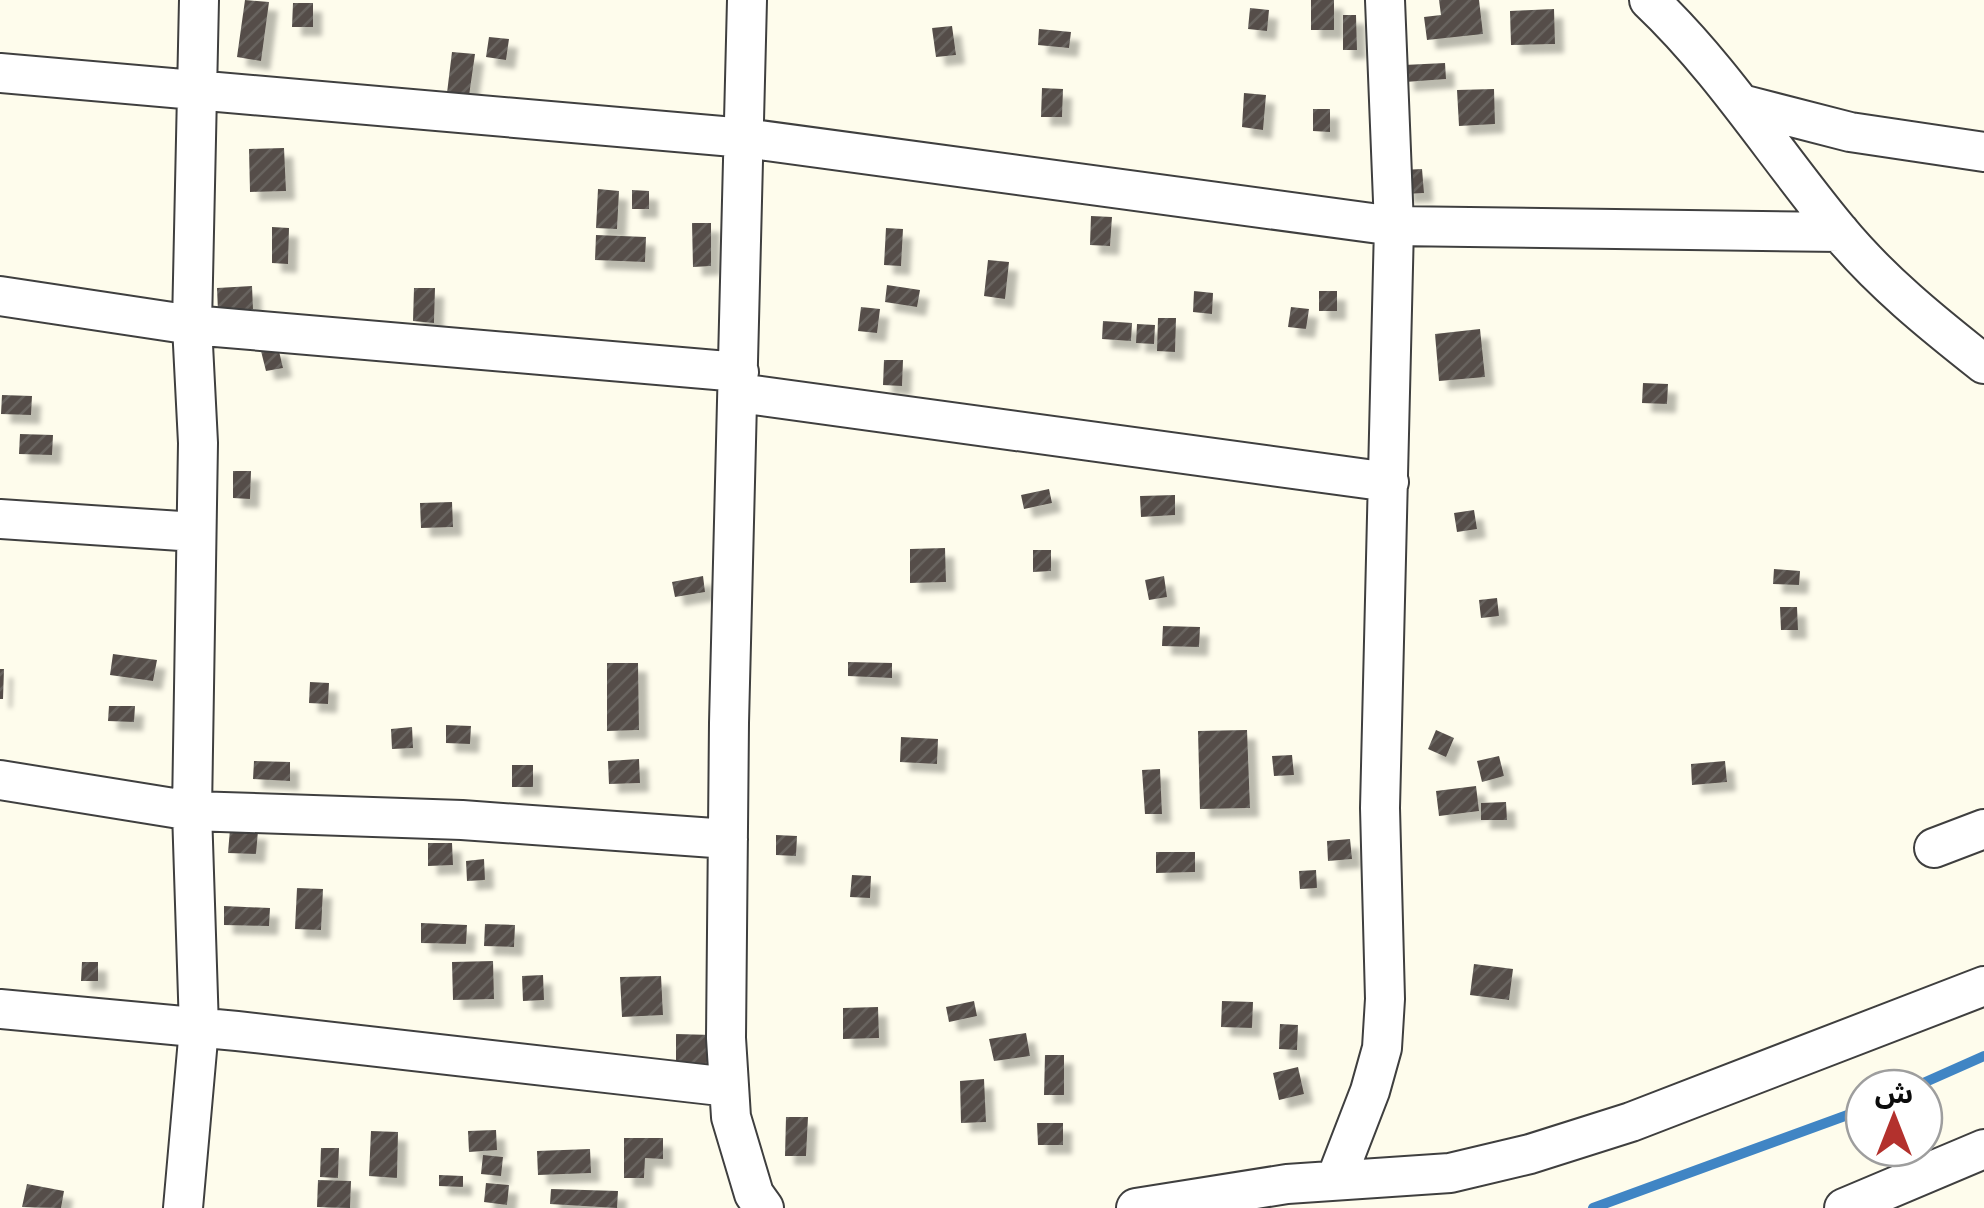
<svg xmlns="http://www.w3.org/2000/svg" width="1984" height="1208" font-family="'Playfair Display','Noto Sans Arabic',serif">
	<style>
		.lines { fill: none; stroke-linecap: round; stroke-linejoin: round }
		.stream { stroke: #4085c4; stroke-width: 10 }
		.building { fill: url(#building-hatch); filter: url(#shadow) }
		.minor-casing { stroke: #3f3f3f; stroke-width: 42 }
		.minor { stroke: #fff; stroke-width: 38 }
	</style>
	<defs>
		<pattern id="building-hatch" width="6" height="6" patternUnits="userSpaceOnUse" patternTransform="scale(2.5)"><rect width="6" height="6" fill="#544e49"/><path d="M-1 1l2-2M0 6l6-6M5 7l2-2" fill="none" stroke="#68635f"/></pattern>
		<filter id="shadow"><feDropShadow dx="9" dy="9" stdDeviation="2.5" flood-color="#0004"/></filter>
	</defs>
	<rect width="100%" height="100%" fill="#fefcec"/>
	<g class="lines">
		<!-- stream -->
		<path class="stream" d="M1912,1088l72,-32
			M1593,1208l271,-99"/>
	</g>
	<!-- building -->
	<path class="building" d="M245,0l24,2 -8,59 -24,-4z
		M1311,0h23v30h-23z
		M1439,0h40l4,34 -56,6 -3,-23 17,-2z
		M293,3h20v24h-21z
		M1250,8l19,2 -2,21 -19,-2z
		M1554,9l1,35 -44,1 -1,-34z
		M1343,15h13l1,35h-14z
		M952,26l4,29 -20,2 -4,-29z
		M1039,29l32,3 -2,16 -31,-3z
		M489,37l20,2 -3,21 -20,-3z
		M452,52l23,2 -6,42 -22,-3z
		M1445,63l1,16 -41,3 -1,-17z
		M1042,88l21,1 -1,28h-21z
		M1494,89l1,35 -36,2 -2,-36z
		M1244,93l22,2 -3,35 -21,-3z
		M1313,109h17v23l-17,-1z
		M284,148l2,43 -36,1 -1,-43z
		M1422,169l2,24 -20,1 -2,-24z
		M598,189l21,2 -2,38 -21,-1z
		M632,190l17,1v18h-17z
		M1091,216l21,1 -2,29 -20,-1z
		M692,223h19v43l-18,1z
		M272,227l17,1 -1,36 -16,-1z
		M886,228l17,1 -2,37 -17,-1z
		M596,235l50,2 -1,25 -50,-2z
		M988,260l21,2 -4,37 -21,-3z
		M887,285l33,5 -3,17 -32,-5z
		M252,286l1,23 -35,2 -1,-23z
		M414,288h21l-1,35 -21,-2z
		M1194,291l19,2 -1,21 -19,-2z
		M1319,291h18v20h-18z
		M861,307l19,2 -3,24 -19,-2z
		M1291,307l18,2 -3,20 -18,-2z
		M1158,318h18l-1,34 -18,-1z
		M1103,321l29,2 -1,18 -29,-2z
		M1137,324l18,1 -1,19 -18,-1z
		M1480,329l5,48 -46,4 -4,-47z
		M278,347l5,21 -17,3 -5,-20z
		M884,360h19l-1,26 -19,-1z
		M1643,383l25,1 -1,20 -25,-1z
		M2,395l30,1 -1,19 -30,-1z
		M20,434l33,1 -1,20 -33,-1z
		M233,471h18l-1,28 -17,-1z
		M1049,489l3,14 -28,6 -3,-14z
		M1175,495v20l-34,2 -1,-21z
		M452,502l1,25 -32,1 -1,-25z
		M1474,510l3,19 -20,3 -3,-19z
		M945,548l1,34 -36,1v-34z
		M1033,550h18v21l-18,1z
		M1774,569l26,2 -1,14 -26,-1z
		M703,576l2,16 -30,5 -3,-15z
		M1164,576l3,21 -18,3 -4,-20z
		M1497,598l2,18 -18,2 -2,-18z
		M1780,607h17l1,23h-17z
		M1163,626l37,1 -1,20 -37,-1z
		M113,654l44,6 -4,21 -43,-6z
		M848,662l44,1v15l-44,-2z
		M607,663h31l1,67 -32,1z
		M0,669h4l-1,30h-3z
		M310,682l19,1 -1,21 -19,-1z
		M109,706h26l-1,16 -26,-1z
		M446,725l25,1 -1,18 -24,-1z
		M412,727l1,21 -21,1 -1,-20z
		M1247,730l3,78 -50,1 -2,-78z
		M1436,730l18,8 -8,19 -18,-8z
		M901,737l37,2 -1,25 -37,-2z
		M1292,755l2,20 -20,1 -2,-20z
		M1499,756l5,20 -22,6 -5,-21z
		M639,759l1,24 -31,1 -1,-23z
		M254,761l36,1v19l-37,-2z
		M1725,761l2,21 -35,3 -1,-21z
		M512,765h21v22h-21z
		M1160,769l2,45h-17l-3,-44z
		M1476,786l3,25 -40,5 -3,-25z
		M1506,802l1,18h-26v-17z
		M230,829l28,2 -2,23 -28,-1z
		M776,835l21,1 -1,20 -20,-1z
		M1350,839l2,20 -24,2 -1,-20z
		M428,843h24l1,22 -25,1z
		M1156,852h39v20l-39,1z
		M484,859l1,21 -18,1 -1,-20z
		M1316,870l1,18 -17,1 -1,-18z
		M852,875l19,1 -1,22 -20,-1z
		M297,888l26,1 -2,41 -26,-1z
		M224,906l46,2 -1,18 -45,-1z
		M421,923l46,2 -1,19 -45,-1z
		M485,924l30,1 -1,22 -30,-1z
		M493,961l1,38 -41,1 -1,-38z
		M82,962h16v19h-17z
		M1474,964l39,5 -4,31 -39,-5z
		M543,975l1,25 -21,1 -1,-25z
		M661,976l2,39 -41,2 -2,-40z
		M974,1001l3,15 -28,6 -3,-15z
		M1222,1001l31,1 -1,26 -31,-1z
		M878,1007l1,31 -36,1v-31z
		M1280,1024l18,1 -1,25 -18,-1z
		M1026,1033l4,23 -36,5 -5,-22z
		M676,1034l36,1 -1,38h-35z
		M1045,1055h19v40h-20z
		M1298,1067l6,27 -25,6 -6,-27z
		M984,1079l2,43 -25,1 -1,-42z
		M786,1117h22l-2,39h-21z
		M1037,1123h26v22h-25z
		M496,1130l1,20 -28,2 -1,-21z
		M371,1131l27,1 -1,46 -28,-2z
		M624,1138h39v21l-18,-1 -1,20h-20z
		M321,1148h18l-1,30 -18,-1z
		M590,1149l1,24 -53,2 -1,-24z
		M483,1155l20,2 -2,19 -20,-2z
		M439,1175l24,1v11l-24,-1z
		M318,1180l33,1 -1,27 -33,-1z
		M486,1183l23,2 -2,20 -23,-3z
		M27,1184l37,7 -3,17 -39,-1z
		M551,1189l67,2 -1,17 -67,-4z"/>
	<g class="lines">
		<!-- minor casing -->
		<g class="minor-casing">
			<path id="minor" d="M747,0l-18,723 -3,315 5,79 23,77 10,14
				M1649,0c72,68 126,154 189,230 42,51 94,93 146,134
				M0,73l745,65 649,88 446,6
				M1741,104l109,28 134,20
				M0,296l192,29 547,47
				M739,393l650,89
				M0,519l196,13
				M0,780l192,31 270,9 266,19
				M1934,848l50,-19
				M0,1009l237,22 492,56
				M1336,1179l34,-88 12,-43 3,-49 -5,-191 14,-582 -9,-226
				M183,1208l16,-180 -7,-217 6,-368 -6,-118 7,-325
				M1136,1208l151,-24 163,-11 80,-19 101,-32 353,-136
				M1844,1208l140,-59"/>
		</g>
		<!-- minor -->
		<use href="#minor" class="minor"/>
	</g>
	<!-- north arrow -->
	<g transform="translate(1894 1118)"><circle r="48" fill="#ffffff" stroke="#9e9e9e" stroke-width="2.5"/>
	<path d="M0-8L18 38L0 25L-18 38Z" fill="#b3312d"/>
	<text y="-15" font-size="28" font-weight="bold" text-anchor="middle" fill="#0c0c0c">ش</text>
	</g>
</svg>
